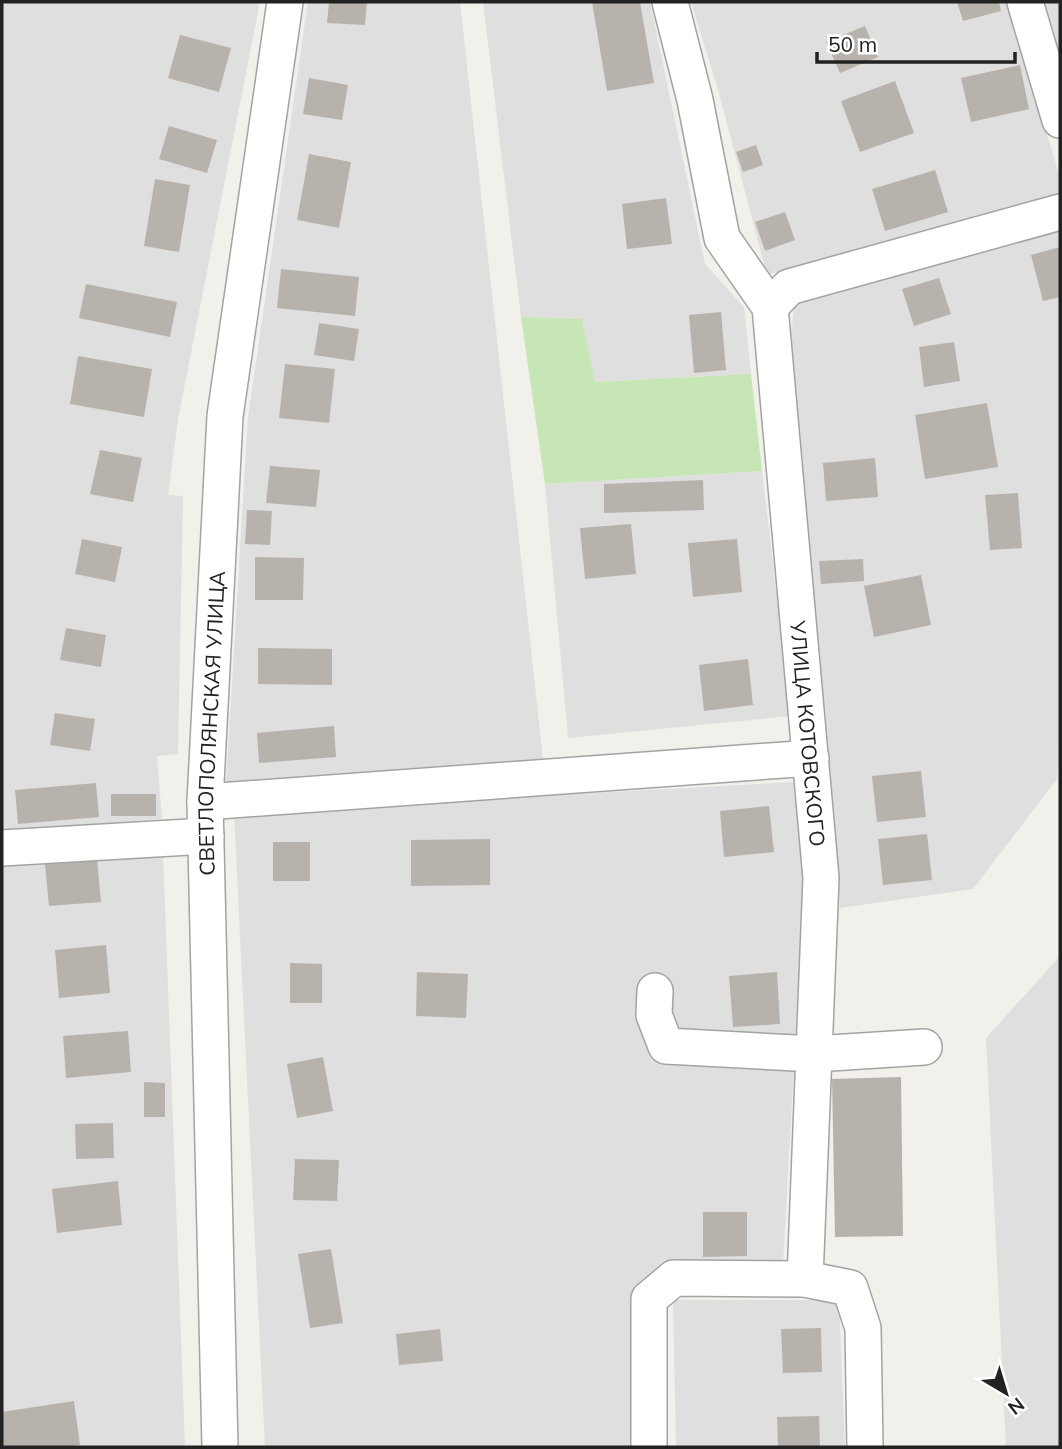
<svg xmlns="http://www.w3.org/2000/svg" width="1062" height="1449" font-family="Mulish,sans-serif">
	<style>
		.residential { fill: #e0dfdf }
		.grass { fill: #c7e6b5 }
		.building { fill: #b7b2ac }
		.lines { fill: none; stroke-linecap: round; stroke-linejoin: round }
		.minor-casing { stroke: #a3a3a3; stroke-width: 38 }
		.minor { stroke: #fff; stroke-width: 35 }
		.labels { text-anchor: middle; dominant-baseline: central; stroke-width: 7; stroke-linejoin: round; paint-order: stroke }
		.street-label { font-size: 21px; fill: #222; stroke: #fff }
	</style>
	<rect width="100%" height="100%" fill="#f1f0ea"/>
	<!-- residential -->
	<path class="residential" d="M2,2h258l-82,417 -10,76 15,1 -5,258 -21,2 5,63 -160,12z
		M308,2h152l83,757 -317,24 22,-366z
		M483,2h167l55,262 39,43 7,67 -157,8 -12,-63 -61,-2z
		M691,2h317l52,176v15l-293,82 -50,-189z
		M1041,2h19v62z
		M1060,224v496l-3,59 -84,110 -133,19 -49,-575 4,-32z
		M762,471l29,245 -223,22 -23,-254z
		M795,782l9,105 -21,377 -121,1 -28,28v154h-369l-31,-634z
		M163,852l22,595h-183v-586z
		M1060,956v491h-54l-20,-409z
		M673,1300h166l6,147h-169z"/>
	<!-- grass -->
	<path class="grass" d="M521,317l61,2 13,63 156,-8 11,97 -217,13z"/>
	<!-- building -->
	<path class="building" d="M329,2h38l-2,23 -38,-2z
		M592,2h48l14,81 -47,8z
		M957,2h42l2,9 -38,10z
		M865,26l13,31 -38,16 -14,-31z
		M180,35l51,13 -12,44 -51,-14z
		M1020,65l9,44 -58,13 -10,-44z
		M309,78l39,7 -6,35 -39,-6z
		M895,81l19,52 -54,19 -19,-51z
		M169,126l48,14 -10,33 -48,-14z
		M756,145l7,20 -20,7 -7,-20z
		M309,154l42,8 -12,66 -42,-8z
		M935,170l13,42 -63,19 -13,-42z
		M155,179l35,6 -11,67 -35,-6z
		M666,198l6,46 -45,5 -5,-45z
		M785,212l10,28 -30,11 -10,-29z
		M1060,247v50l-17,4 -12,-46z
		M281,269l78,8 -4,39 -78,-8z
		M939,278l12,36 -37,12 -12,-37z
		M86,284l91,18 -7,35 -91,-19z
		M721,312l5,58 -32,3 -5,-58z
		M319,323l40,6 -5,32 -40,-6z
		M954,342l6,39 -36,6 -5,-40z
		M78,356l74,13 -8,48 -74,-13z
		M285,364l50,5 -6,54 -50,-5z
		M987,403l11,64 -73,12 -10,-64z
		M100,450l42,8 -9,44 -43,-8z
		M875,458l3,39 -52,4 -3,-38z
		M270,466l50,4 -4,37 -50,-4z
		M703,480l1,30 -100,3v-29z
		M1018,493l4,55 -32,2 -5,-55z
		M247,510l25,1 -2,34 -25,-1z
		M631,524l5,50 -51,5 -5,-51z
		M82,539l40,8 -7,35 -40,-8z
		M737,539l5,53 -49,5 -5,-54z
		M255,557l49,1 -1,42h-48z
		M863,559l1,22 -43,3 -2,-23z
		M921,575l10,50 -57,12 -10,-51z
		M66,628l40,7 -5,32 -41,-7z
		M258,648l74,1v36l-74,-1z
		M748,659l5,46 -49,6 -5,-46z
		M55,713l40,6 -5,32 -40,-6z
		M334,726l2,31 -77,6 -2,-30z
		M921,771l5,46 -49,5 -5,-46z
		M96,783l3,34 -81,7 -3,-34z
		M111,794h45v22h-45z
		M769,806l5,46 -50,5 -4,-46z
		M927,834l5,46 -49,5 -5,-46z
		M490,839v46l-79,1v-46z
		M273,842h37v39h-37z
		M97,859l4,43 -52,4 -4,-42z
		M106,945l4,48 -51,5 -4,-48z
		M290,963l32,1v39h-32z
		M417,972l51,2 -2,44 -50,-2z
		M777,972l3,52 -47,3 -4,-51z
		M128,1031l3,41 -65,6 -3,-42z
		M323,1057l10,54 -36,7 -10,-54z
		M901,1077l2,159 -68,1 -3,-158z
		M144,1082l21,1v34h-21z
		M113,1123l1,35 -38,1 -1,-35z
		M295,1159l44,1 -2,41 -44,-1z
		M118,1181l4,44 -65,8 -5,-44z
		M703,1212h44v44l-44,1z
		M331,1249l12,74 -33,5 -12,-74z
		M821,1328l1,44 -39,1 -2,-44z
		M440,1329l3,32 -44,4 -3,-31z
		M74,1401l6,44 -16,2h-62v-35z
		M819,1416l1,31h-42l-1,-30z"/>
	<g class="lines">
		<!-- minor casing -->
		<g class="minor-casing">
			<g id="minor">
				<path id="s1" d="M670,2l25,98 27,138 48,69 51,571 -16,401 45,9 13,40 2,119"/>
				<path d="M1025,2l35,118"/>
				<path d="M770,307l19,-20 271,-75"/>
				<path d="M205,802l606,-44"/>
				<path d="M2,848l204,-12"/>
				<path d="M655,991l-1,24 12,31 149,8 109,-7"/>
				<path id="s2" d="M220,1447l-15,-645 20,-386 60,-414"/>
				<path d="M649,1447v-148l25,-21 131,1"/>
			</g>
		</g>
		<!-- minor -->
		<use href="#minor" class="minor"/>
	</g>
	<g class="labels">
		<!-- street labels -->
		<g class="street-label">
			<text stroke="none"><textPath href="#s2" startOffset="724">СВЕТЛОПОЛЯНСКАЯ УЛИЦА</textPath></text>
			<text stroke="none"><textPath href="#s1" startOffset="754">УЛИЦА КОТОВСКОГО</textPath></text>
		</g>
	</g>
	<!-- border -->
	<rect width="1062" height="1449" fill="none" stroke="#222222" stroke-width="7"/>
	<!-- north arrow -->
	<g transform="translate(1006 1393) rotate(142)" stroke="#ffffff" stroke-width="5" paint-order="stroke">
	<path d="M0-5L12 26L0 18L-12 26Z" fill="#222222"/>
	<text y="-10" font-size="19" font-weight="bold" text-anchor="middle" fill="#222222">N</text>
	</g>
	<!-- scale -->
	<path d="M817 52v10h198v-10" fill="none" stroke="#222222" stroke-width="3.5"/>
	<text x="828" y="52" font-size="21" fill="#222222" stroke="#ffffff" stroke-width="5" paint-order="stroke">50 m</text>
</svg>
